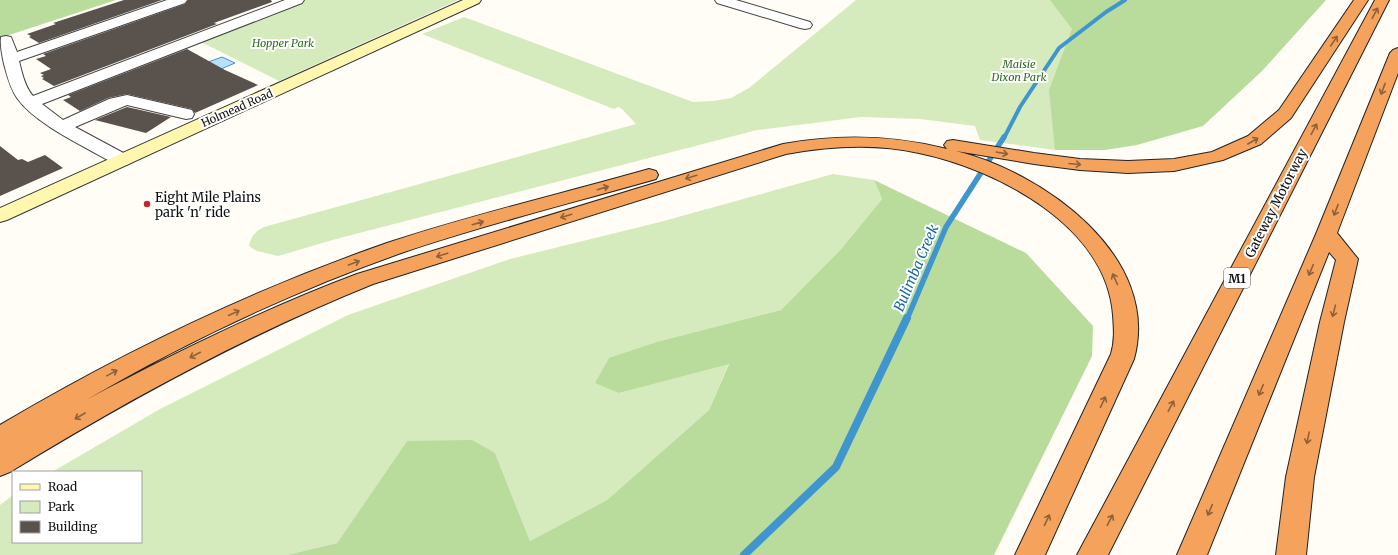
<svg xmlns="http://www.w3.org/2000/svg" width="1398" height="555" font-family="Merriweather,serif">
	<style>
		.green { fill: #d5ebbd }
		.forest { fill: #b9dc9c }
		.water { fill: #b9e0f7; stroke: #3f96cf }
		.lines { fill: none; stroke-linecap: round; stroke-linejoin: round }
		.stream-far2 { stroke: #3f96cf; stroke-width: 4 }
		.stream-far1 { stroke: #3f96cf; stroke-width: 5.5 }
		.stream { stroke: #3f96cf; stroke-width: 8 }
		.building { fill: #5a524d }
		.street-casing { stroke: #444; stroke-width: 2 }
		.secondary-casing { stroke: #333; stroke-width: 2 }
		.highway-casing { stroke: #222; stroke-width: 2 }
		.street { fill: #fff; fill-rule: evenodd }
		.secondary { fill: #fff6b0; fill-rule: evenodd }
		.highway { fill: #f5a25d; fill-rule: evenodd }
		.oneway { stroke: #8e613b }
		.poi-dot { fill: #c4262e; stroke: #fff; stroke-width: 1.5 }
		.labels { text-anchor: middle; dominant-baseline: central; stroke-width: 4; stroke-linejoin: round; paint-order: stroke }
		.far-park-label { font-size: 11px; font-style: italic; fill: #2f6b1f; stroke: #fff }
		.far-street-label { font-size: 11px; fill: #111; stroke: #fff }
		.shield { fill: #fff; stroke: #585858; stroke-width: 1 }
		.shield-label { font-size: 12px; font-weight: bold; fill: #111 }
		.poi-label { font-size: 13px; fill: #111; stroke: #fff; text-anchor: start }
		.street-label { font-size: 13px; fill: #111; stroke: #fff }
		.water-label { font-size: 14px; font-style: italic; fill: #1768a6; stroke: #fff }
	</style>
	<rect width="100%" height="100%" fill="#fffdf5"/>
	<!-- green -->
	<path class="green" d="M306,0h152l-179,81 -80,-40z
		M856,0h294l-43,58 -52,92 -75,-10 -5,-14 -55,-7 -59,-2 -104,13 -421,109 -58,17 -21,-5 -8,-5c2,-10 6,-14 15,-19l372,-103 -14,-15 -4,-2 -4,2 -192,-75 42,-17 229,85 20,-1 18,-3 18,-10z
		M833,174l41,6 8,19 -40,49 -61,62 -121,31 -41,52 110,-30 -20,47 -102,90 -77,41 -35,-88 -88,-12 -70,102 -50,12h-287v-50l13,-10v47h128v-70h-89l108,-63 188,-94 162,-56 150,-37z"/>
	<!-- forest -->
	<path class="forest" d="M0,0h116l-116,38z
		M1050,0h276l-64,71 -59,55 -66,19 -32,5h-50l-6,-60 23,-61z
		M874,180l152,73 67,73 -1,30 -98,199h-707l50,-12 70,-102 65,-1 23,13 35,88 77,-41 102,-90 20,-46 -110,29 -24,-10 14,-25 51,-17 121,-31 61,-62 40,-49z"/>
	<!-- water -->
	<path class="water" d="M222,57l13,6 -14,6 -13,-7z"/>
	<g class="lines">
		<!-- stream-far2 -->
		<path class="stream-far2" d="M1004,138l16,-31 39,-59 47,-36 19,-12"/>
		<!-- stream-far1 -->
		<path class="stream-far1" d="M907,319l39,-92 58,-90"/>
		<!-- stream -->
		<path class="stream" d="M744,555l92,-88 71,-149"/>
	</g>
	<!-- building -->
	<path class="building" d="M124,0h38l-123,43 -10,-6 2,-1 -4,-2 29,-10 -3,-1z
		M188,0h83l1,2 -58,21 3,1 -163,62 -12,-7 2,-1 -3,-2 3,-1 -4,-2 11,-4 -15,-10 10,-3 -3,-2 142,-50z
		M187,49l38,21 33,15 -63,28 -3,-4 -65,-15 -19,4 -28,13 -17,-11 8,-3 -3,-2z
		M127,107l44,10 -25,16 -51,-13z
		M0,146l18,14 4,-1 6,3 17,-7 18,13 -63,28z"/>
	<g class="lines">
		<!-- street casing -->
		<g class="street-casing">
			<path id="street" d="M167,0h20l-2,3 -166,58c3,12 6,26 14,35l252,-96h19l-2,3 -260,101 21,16 46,-21 18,-4 65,15 2,4 -2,4 -6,1 -59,-14 -52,22 54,29 2,4 -2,4 -7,2 -7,-2c-29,-17 -79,-39 -98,-66 -7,-10 -10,-23 -13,-34 -2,-9 -4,-19 -3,-27l5,-1 5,1 6,15z
				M715,0h21l74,22 2,3 -2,3 -5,1 -5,-1 -83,-25z"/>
		</g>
		<!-- secondary casing -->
		<g class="secondary-casing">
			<path id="secondary" d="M463,0h18l-2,3 -472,217 -7,2v-14z"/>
		</g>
		<!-- highway casing -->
		<g class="highway-casing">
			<path id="highway" d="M1354,0h14l-77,118 -30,26 -38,16 -49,11 -46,2 -48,-3 -46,-6 -78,-13c86,21 206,105 178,208l-89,196h-30l96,-201c4,-14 3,-25 2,-39 -7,-90 -117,-146 -194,-162 -44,-10 -90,-7 -133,1l-413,130c-127,51 -247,117 -363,188l-10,4v-51c123,-73 252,-135 387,-182 84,-28 170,-48 255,-72l7,-2 7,2 2,4 -2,4c-84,24 -170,45 -252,73 -110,39 -217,89 -318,148 88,-47 178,-91 271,-126l426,-130c56,-10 109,-9 164,5l-3,-4 3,-4 6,-1 81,13 46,6 48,2 46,-2 38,-7 36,-16 31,-26z
				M1375,0h14l-281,555h-31z
				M1398,48v25l-61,160 21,26 -14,63 -30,155 -8,78h-30l10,-78 34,-155 16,-62 -7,-8 -122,303h-30l139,-321 74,-181 3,-3z"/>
		</g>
		<!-- street -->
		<use href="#street" class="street"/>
		<!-- secondary -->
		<use href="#secondary" class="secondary"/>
		<!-- highway -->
		<use href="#highway" class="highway"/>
	</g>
	<!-- one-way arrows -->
	<defs><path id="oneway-shaft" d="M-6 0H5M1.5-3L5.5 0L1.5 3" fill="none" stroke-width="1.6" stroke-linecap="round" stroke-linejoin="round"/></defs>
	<g class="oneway">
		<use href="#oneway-shaft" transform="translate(1375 13) rotate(-62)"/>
		<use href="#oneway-shaft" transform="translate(1334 41) rotate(-56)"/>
		<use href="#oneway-shaft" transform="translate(1383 89) rotate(111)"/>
		<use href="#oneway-shaft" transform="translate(1314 129) rotate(-62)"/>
		<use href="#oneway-shaft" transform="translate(1253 141) rotate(-30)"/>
		<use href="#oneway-shaft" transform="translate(1002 153) rotate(10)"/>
		<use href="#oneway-shaft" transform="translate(1075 164) rotate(5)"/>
		<use href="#oneway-shaft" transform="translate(691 177) rotate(163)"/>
		<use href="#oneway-shaft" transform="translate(603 188) rotate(-16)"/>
		<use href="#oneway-shaft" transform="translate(1336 210) rotate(111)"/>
		<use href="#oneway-shaft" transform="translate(566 216) rotate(163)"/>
		<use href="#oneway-shaft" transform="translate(478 223) rotate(-16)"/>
		<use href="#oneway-shaft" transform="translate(442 255) rotate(162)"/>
		<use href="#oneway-shaft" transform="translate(354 263) rotate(-20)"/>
		<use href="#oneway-shaft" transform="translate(1311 270) rotate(113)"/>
		<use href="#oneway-shaft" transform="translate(1115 279) rotate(-114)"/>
		<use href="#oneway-shaft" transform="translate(1334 311) rotate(104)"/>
		<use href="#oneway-shaft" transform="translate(234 313) rotate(-25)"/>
		<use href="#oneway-shaft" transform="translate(195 355) rotate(153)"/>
		<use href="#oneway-shaft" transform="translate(112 373) rotate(-29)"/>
		<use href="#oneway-shaft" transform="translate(1261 390) rotate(113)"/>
		<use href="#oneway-shaft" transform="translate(1103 402) rotate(-64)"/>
		<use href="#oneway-shaft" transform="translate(1171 406) rotate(-62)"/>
		<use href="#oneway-shaft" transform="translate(80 416) rotate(150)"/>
		<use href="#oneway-shaft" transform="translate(1308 438) rotate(101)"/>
		<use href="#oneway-shaft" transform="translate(1210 510) rotate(113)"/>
		<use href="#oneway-shaft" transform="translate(1047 520) rotate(-65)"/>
		<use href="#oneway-shaft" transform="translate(1110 520) rotate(-62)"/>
	</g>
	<!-- markers -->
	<circle class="poi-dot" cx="147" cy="204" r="4"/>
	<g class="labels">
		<!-- far-park labels -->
		<g class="far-park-label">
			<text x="283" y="43">Hopper Park</text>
			<text x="1019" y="64">Maisie<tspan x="1019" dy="13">Dixon Park</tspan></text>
		</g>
		<!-- far-street labels -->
		<g class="far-street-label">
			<text transform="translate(237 108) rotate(-24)">Holmead Road</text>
		</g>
		<!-- shield labels -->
		<rect class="shield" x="1224" y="268" width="26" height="20" rx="3"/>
		<g class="shield-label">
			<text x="1237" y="278">M1</text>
		</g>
		<!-- poi labels -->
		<g class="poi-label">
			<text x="155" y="197">Eight Mile Plains<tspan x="155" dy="15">park 'n' ride</tspan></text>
		</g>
		<!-- street labels -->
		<g class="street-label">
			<text transform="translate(1276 203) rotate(-63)">Gateway Motorway</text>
		</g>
		<!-- water labels -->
		<g class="water-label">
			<text transform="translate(916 268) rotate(-67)">Bulimba Creek</text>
		</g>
	</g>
	<!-- legend -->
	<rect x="12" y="471" width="130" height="72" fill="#ffffff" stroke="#a0a0a0"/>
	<rect x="20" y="484" width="20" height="6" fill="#fff6b0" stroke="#a0a0a0"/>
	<text x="48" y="491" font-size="12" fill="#111111">Road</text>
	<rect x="20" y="501" width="20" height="12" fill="#d5ebbd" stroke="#a0a0a0"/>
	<text x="48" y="511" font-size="12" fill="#111111">Park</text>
	<rect x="20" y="521" width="20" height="12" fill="#5a524d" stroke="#a0a0a0"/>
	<text x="48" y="531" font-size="12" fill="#111111">Building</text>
</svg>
